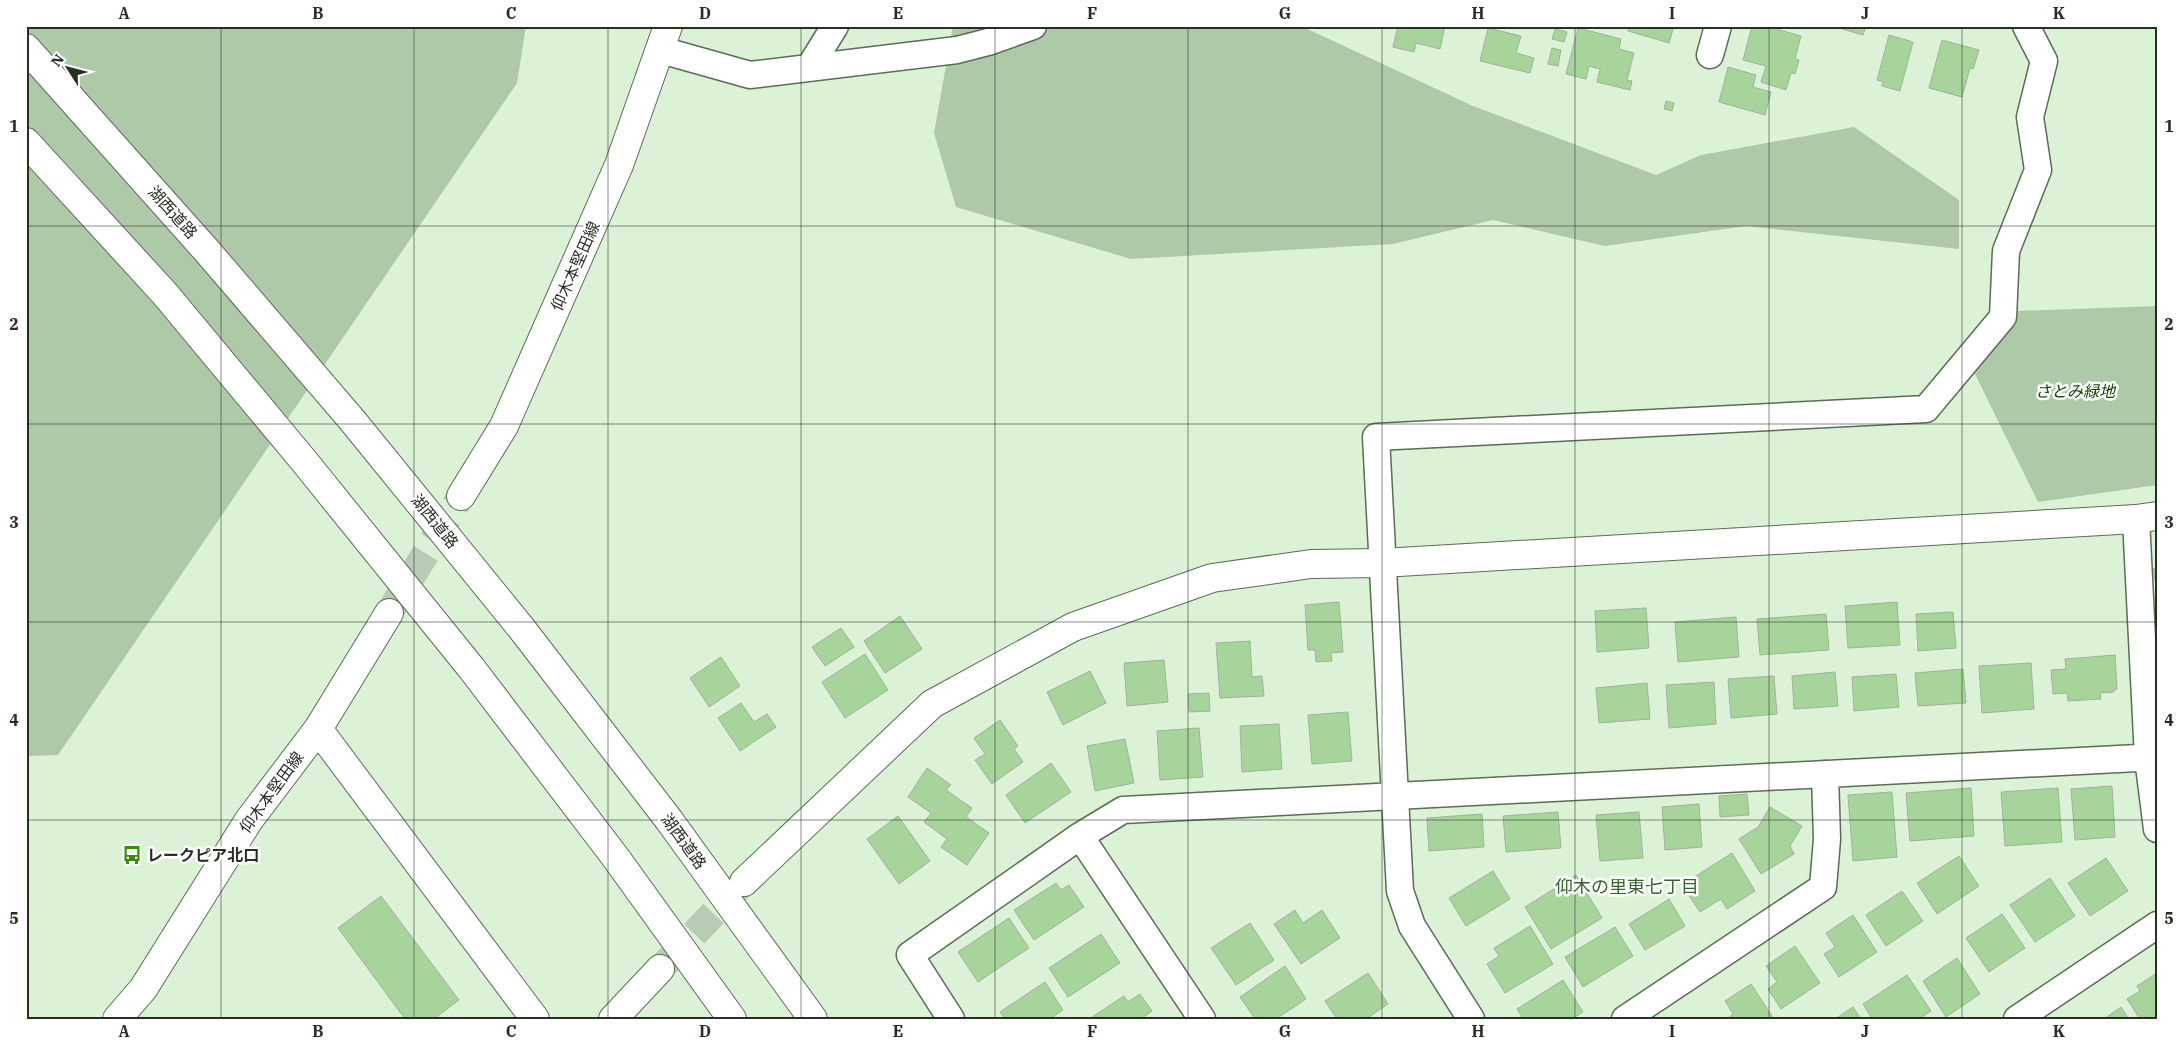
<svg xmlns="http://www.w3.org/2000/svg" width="2183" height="1045" font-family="'IBM Plex Serif','Noto Sans JP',serif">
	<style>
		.green { fill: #aec9a7 }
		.building { fill: #a6d49a; stroke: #9fb49a }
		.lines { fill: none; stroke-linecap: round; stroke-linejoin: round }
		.tertiary-tunnel { stroke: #b8cbb3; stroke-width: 28; stroke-dasharray: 28 14; stroke-linecap: butt }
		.secondary-tunnel { stroke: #b8cbb3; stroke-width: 28; stroke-dasharray: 28 14; stroke-linecap: butt }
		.minor-casing { stroke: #5a6d55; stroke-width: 29 }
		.tertiary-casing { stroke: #5a6d55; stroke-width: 30 }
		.secondary-casing { stroke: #5a6d55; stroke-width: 30 }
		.motorway-casing { stroke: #5a6d55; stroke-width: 30 }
		.minor { stroke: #fff; stroke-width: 26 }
		.tertiary { stroke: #fff; stroke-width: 28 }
		.secondary { stroke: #fff; stroke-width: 28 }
		.motorway { stroke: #fff; stroke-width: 28 }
		.grid { fill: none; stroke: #272f25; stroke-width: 1; stroke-opacity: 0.55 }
		.labels { text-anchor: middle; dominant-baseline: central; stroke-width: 5; stroke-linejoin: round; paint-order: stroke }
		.street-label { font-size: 16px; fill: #272f25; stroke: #fff }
		.park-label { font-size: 16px; font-style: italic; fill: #113c01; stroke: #fff }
		.poi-label { font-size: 16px; font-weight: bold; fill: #272f25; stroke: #fff; text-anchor: start }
		.neighbourhood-label { font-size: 18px; fill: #37642b; stroke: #fff }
		.neatline { fill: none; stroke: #272f25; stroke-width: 2 }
		.grid-label { font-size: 16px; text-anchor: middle; font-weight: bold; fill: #272f25 }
	</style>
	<rect width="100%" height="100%" fill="#dcf2d7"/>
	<!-- green -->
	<path class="green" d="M26,26h500l-9,57 -459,672 -32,1z
		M953,26h348l172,80 183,69 45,-20 153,-28 105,73v49l-213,-23 -141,20 -112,-26 -100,24 -262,15 -175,-52 -22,-74z
		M2157,306v179l-119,17 -64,-130 41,-61z"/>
	<!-- building -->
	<path class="building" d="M1398,26h47l-5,23 -24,-6 -2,9 -21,-5z
		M1629,26h45l-5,17 -41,-12z
		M1752,26h14l35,10 -6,23 4,1 -4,14 -4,-1 -5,17 -25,-8 5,-16 -23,-6z
		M1832,26h34l-3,9z
		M1488,28l33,8 -5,17 18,5 -4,15 -50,-12z
		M1578,28l43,11 -2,10 15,4 -7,27 5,1 -2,9 -33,-8 3,-13 -11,-3 -3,13 -20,-5z
		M1555,29l12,3 -3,10 -12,-3z
		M1889,35l24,7 -13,49 -18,-5 1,-4 -6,-2z
		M1942,40l37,10 -6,19 -3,-1 -8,29 -33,-9z
		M1552,48l9,2 -3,16 -10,-2z
		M1728,67l28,8 -3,12 18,5 -6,23 -46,-13z
		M1666,101l8,2 -2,8 -8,-2z
		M2157,568v23l-4,-22z
		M1339,602l4,50 -12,1 1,8 -16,1 -1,-12h-7l-3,-45z
		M1897,602l3,43 -52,3 -3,-42z
		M1646,608l3,40 -52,4 -2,-41z
		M1953,612l3,36 -38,3 -2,-37z
		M1826,614l3,36 -69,5 -3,-36z
		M900,616l22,33 -37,24 -21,-32z
		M1736,617l3,40 -61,5 -3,-40z
		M841,628l13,19 -29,19 -13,-19z
		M1250,641l2,36 10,-1 2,20 -44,2 -4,-55z
		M865,654l23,36 -43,28 -23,-36z
		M2115,655l2,34 -3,1v2l-14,1 1,6 -33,2 -1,-8 -14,1 -2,-24 15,-1 -1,-10z
		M721,657l19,29 -31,21 -19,-29z
		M1164,660l4,42 -41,4 -3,-43z
		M2031,663l3,46 -52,4 -3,-47z
		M1963,669l3,34 -48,3 -3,-33z
		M1090,671l16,32 -43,22 -16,-33z
		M1835,672l3,34 -44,3 -2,-33z
		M1896,674l3,33 -45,4 -2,-34z
		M1774,676l3,38 -46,4 -3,-39z
		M1714,682l2,42 -47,4 -3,-43z
		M1647,683l3,36 -51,4 -3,-35z
		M1209,693l1,18 -21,1 -1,-18z
		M741,703l13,19 13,-8 9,13 -36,24 -22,-33z
		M1348,712l4,49 -40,3 -4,-49z
		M1000,720l18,26 -4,3 9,13 -31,22 -17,-24 10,-6 -11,-16z
		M1279,724l3,45 -40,3 -2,-46z
		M1199,728l4,49 -43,3 -3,-49z
		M1125,739l9,44 -39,8 -8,-45z
		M1051,763l20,29 -46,31 -19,-28z
		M927,768l24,17 -5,5 26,18 -6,9 23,16 -22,32 -26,-18 6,-8 -23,-17 7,-9 -23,-16z
		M2112,786l3,51 -40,3 -4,-51z
		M1971,788l3,48 -64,5 -4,-48z
		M2058,788l4,54 -57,4 -4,-54z
		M1892,792l5,65 -44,4 -5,-66z
		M1747,794l2,21 -29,2 -1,-21z
		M1699,804l3,43 -37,3 -3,-43z
		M1770,807l32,19 -12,20 4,8 -33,20 -22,-35 19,-12z
		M1558,812l3,36 -55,4 -3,-36z
		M1639,812l4,46 -43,3 -4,-46z
		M1482,814l2,33 -55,4 -2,-33z
		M898,816l32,45 -31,23 -32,-45z
		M1732,853l23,38 -28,18 -6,-10 -21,13 -18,-27z
		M1959,856l20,30 -42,28 -20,-31z
		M2106,858l22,33 -38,25 -22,-33z
		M1493,871l17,28 -44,27 -17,-28z
		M1576,875l26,43 -51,31 -26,-42z
		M2050,878l25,38 -40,26 -25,-37z
		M1056,883l5,7 8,-5 15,22 -50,33 -20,-30z
		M1902,891l21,30 -37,25 -20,-31z
		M381,896l78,104 -25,19h-29l-67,-91z
		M1669,899l16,27 -40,24 -16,-26z
		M1295,910l8,13 19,-13 18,28 -39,26 -27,-40z
		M2002,914l23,34 -36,24 -23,-34z
		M1853,915l24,37 -38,25 -15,-23 11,-7 -9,-14z
		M1009,918l20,30 -51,34 -20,-30z
		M1250,923l24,37 -38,25 -25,-37z
		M1530,926l23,38 -48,29 -18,-29 12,-8 -5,-8z
		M1615,927l18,29 -50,31 -18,-30z
		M1101,934l19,29 -52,34 -19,-29z
		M1795,946l25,37 -39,26 -13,-20 9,-7 -11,-16z
		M1957,958l23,36 -34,23 -23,-36z
		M1285,966l21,33 -30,20h-21l-15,-22z
		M1368,973l20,31 -22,15h-29l-12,-18z
		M2157,973v46h-17l-13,-20 13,-8 -3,-5z
		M1907,975l24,36 -12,8h-47l-9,-15z
		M1563,980l20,32 -11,7h-49l-6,-10z
		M1045,982l18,28 -13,9h-45l-5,-7z
		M1751,984l23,35h-47l6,-5 -8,-13z
		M1140,994l12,17 -11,8h-52l35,-23 4,6z
		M1853,1007l8,12h-26z
		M2121,1007l8,12h-25z"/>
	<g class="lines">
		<!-- tertiary-tunnel -->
		<path class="tertiary-tunnel" d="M665,964l78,-81"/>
		<!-- secondary-tunnel -->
		<path class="secondary-tunnel" d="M389,613l72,-117"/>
		<!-- minor casing -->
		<g class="minor-casing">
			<path id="minor" d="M661,50l89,25 207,-25 31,-8 45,-16
				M1710,55l8,-29
				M809,68l26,-42
				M2136,519l12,239 9,71
				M1080,836l122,183
				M951,1019l-41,-64 170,-119 43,-26 1034,-53
				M1471,1019l-59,-93 -12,-35 -24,-454 550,-28 77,-92 3,-66 32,-81 -8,-53 14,-56 -18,-35
				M1625,1019l198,-132 4,-48 -2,-65
				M2017,1019l140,-94"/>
		</g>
		<!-- tertiary casing -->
		<g class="tertiary-casing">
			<path id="tertiary" d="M318,729l217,290
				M744,882l188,-178 141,-77 139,-49 99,-14 71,-1 754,-44 21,-3
				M613,1019l47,-50"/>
		</g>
		<!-- secondary casing -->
		<g class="secondary-casing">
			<path id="secondary" d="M461,496l43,-70 115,-261 49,-139
				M117,1019l26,-30 106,-169 69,-91 71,-116"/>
		</g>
		<!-- motorway casing -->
		<g class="motorway-casing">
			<path id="motorway" d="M26,48l181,203 145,169 170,209 147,191 144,199
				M26,142l139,152 139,167 168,208 144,189 116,161"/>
		</g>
		<!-- minor -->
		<use href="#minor" class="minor"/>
		<!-- tertiary -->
		<use href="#tertiary" class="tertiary"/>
		<!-- secondary -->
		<use href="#secondary" class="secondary"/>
		<!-- motorway -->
		<use href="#motorway" class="motorway"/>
	</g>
	<!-- grid -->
	<path class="grid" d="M221,26v993M414,26v993M608,26v993M801,26v993M995,26v993M1188,26v993M1382,26v993M1575,26v993M1769,26v993M1962,26v993M26,226h2131M26,424h2131M26,622h2131M26,820h2131"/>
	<!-- icons -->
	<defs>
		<g id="bus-bare" transform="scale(1.5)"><path d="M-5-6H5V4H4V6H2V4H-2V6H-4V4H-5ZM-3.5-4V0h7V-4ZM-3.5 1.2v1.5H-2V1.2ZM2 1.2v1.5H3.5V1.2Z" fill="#339109" stroke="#fff" stroke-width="2.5" paint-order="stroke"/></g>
	</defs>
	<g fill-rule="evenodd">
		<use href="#bus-bare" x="132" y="855"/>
	</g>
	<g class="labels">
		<!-- street labels -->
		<g class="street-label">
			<text transform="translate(173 212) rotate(48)">湖西道路</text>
			<text transform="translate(575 266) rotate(-66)">仰木本堅田線</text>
			<text transform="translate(435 521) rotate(51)">湖西道路</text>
			<text transform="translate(271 792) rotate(-54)">仰木本堅田線</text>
			<text transform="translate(684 841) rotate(54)">湖西道路</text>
		</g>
		<!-- park labels -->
		<g class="park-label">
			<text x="2075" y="391">さとみ緑地</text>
		</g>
		<!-- poi labels -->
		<g class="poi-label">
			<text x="147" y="855">レークピア北口</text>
		</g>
		<!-- neighbourhood labels -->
		<g class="neighbourhood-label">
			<text x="1627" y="886">仰木の里東七丁目</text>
		</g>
	</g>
	<!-- border -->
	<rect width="2183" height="1045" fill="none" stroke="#ffffff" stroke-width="55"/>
	<!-- north arrow -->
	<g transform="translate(68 68) rotate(306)" stroke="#ffffff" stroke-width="4" paint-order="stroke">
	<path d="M0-4L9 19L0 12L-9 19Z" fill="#272f25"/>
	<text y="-8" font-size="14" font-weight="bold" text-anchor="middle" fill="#272f25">N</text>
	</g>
	<rect x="28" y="28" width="2128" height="990" class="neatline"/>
	<g class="grid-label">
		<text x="124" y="19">A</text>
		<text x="318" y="19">B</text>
		<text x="511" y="19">C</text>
		<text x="705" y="19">D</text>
		<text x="898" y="19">E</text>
		<text x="1092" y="19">F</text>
		<text x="1285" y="19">G</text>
		<text x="1478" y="19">H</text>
		<text x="1672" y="19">I</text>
		<text x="1865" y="19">J</text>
		<text x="2059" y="19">K</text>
		<text x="14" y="132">1</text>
		<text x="2169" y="132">1</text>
		<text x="14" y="330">2</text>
		<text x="2169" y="330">2</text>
		<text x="14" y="528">3</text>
		<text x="2169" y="528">3</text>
		<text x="14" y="726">4</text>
		<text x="2169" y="726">4</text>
		<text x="14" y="924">5</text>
		<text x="2169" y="924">5</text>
		<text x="124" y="1037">A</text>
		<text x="318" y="1037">B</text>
		<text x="511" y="1037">C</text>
		<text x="705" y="1037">D</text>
		<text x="898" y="1037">E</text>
		<text x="1092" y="1037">F</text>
		<text x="1285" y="1037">G</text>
		<text x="1478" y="1037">H</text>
		<text x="1672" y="1037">I</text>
		<text x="1865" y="1037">J</text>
		<text x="2059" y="1037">K</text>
	</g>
</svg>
